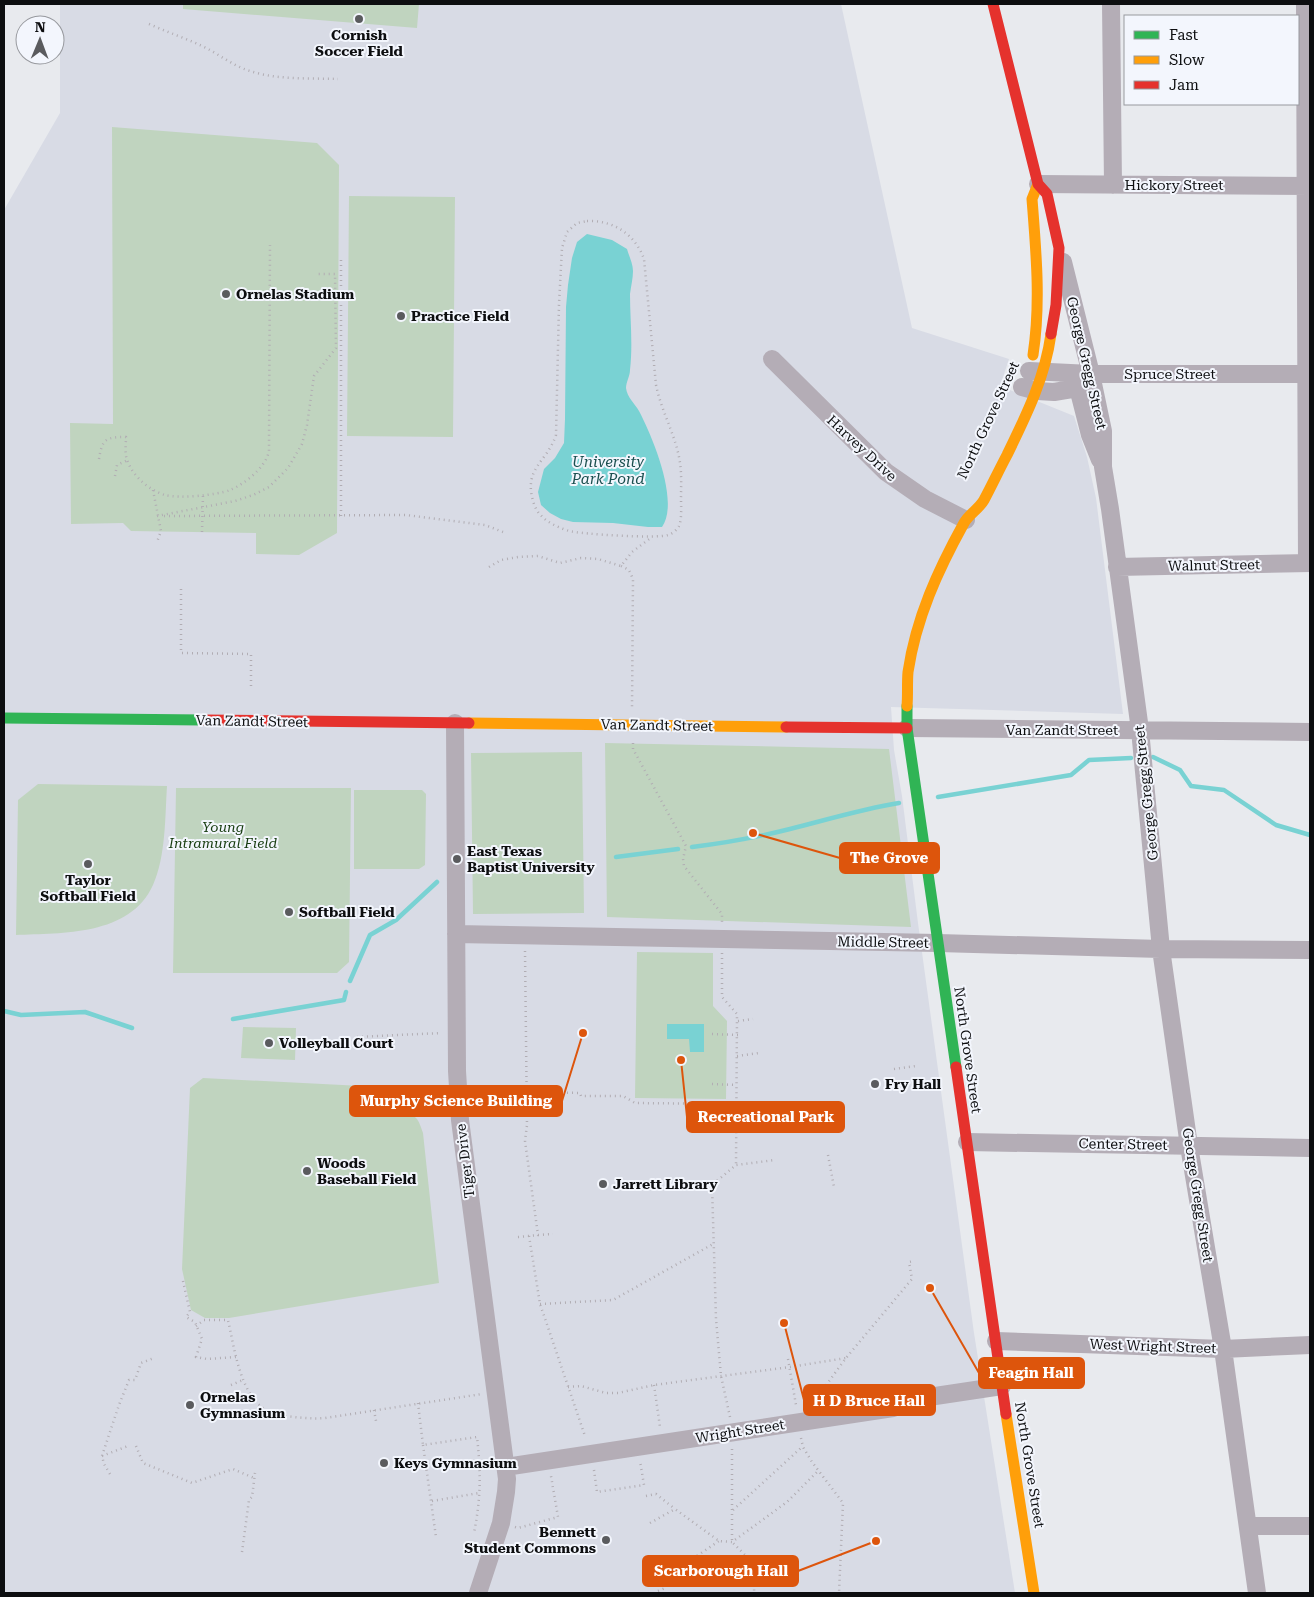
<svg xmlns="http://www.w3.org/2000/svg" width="1314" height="1597" font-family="'Roboto Serif',serif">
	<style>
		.built { fill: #d8dbe5 }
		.green { fill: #c0d4bf }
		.water { fill: #79d2d3 }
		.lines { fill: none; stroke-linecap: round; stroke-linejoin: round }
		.stream { stroke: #79d2d3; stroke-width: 4.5 }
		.path { stroke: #b1adb3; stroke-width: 2.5; stroke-dasharray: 1 4; stroke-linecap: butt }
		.street { stroke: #b4adb6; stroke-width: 18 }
		.fast { stroke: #30b455; stroke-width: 11 }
		.slow { stroke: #ff9f0a; stroke-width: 11 }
		.jam { stroke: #e5322d; stroke-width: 11 }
		.poi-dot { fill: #5a5b5e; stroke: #f3f6fd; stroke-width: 2 }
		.labels { text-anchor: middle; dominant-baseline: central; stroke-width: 4; stroke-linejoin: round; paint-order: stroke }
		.poi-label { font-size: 14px; font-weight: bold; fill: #0d0e10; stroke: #f3f6fd; text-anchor: start }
		.street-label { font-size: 14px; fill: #0d0e10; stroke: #f3f6fd }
		.park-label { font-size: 14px; font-style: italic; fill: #153b0e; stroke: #f3f6fd }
		.water-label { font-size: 15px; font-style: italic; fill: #1a4f4f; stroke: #f3f6fd }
		.leader { fill: none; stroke: #dd550c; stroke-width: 2 }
		.callout-dot { fill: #dd550c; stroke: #f3f6fd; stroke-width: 2 }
		.callout { fill: #dd550c; stroke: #dd550c; stroke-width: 2 }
		.callout-label { font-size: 15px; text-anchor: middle; font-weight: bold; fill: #fff }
	</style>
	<rect width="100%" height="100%" fill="#e8eaee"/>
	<!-- built -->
	<path class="built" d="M60,4h781l71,324 97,31 -9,27 74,30 13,41 9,41 27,216 -232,-7 3,43 8,46 16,127 56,410 41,260h-1011v-1383l56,-97z"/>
	<!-- green -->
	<path class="green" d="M183,4h236l-2,24 -234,-19z
		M112,127l205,16 22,22 -2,368 -38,22 -43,-1v-21l-125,-2 -8,-8 -52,1 -1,-101 43,1z
		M349,196l106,1 -2,240 -106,-1z
		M605,743l284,6 22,178 -304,-10z
		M582,752l2,161 -111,1 -2,-161z
		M38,784l129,2c-2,31 -1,70 -14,99 -23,51 -91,48 -137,50l2,-135z
		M176,788h175l-2,174 -12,11h-164z
		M354,790h68l4,4 -1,71 -6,4h-65z
		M637,952l76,1v53l14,15 -1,78 -91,-1z
		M243,1027l53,1 -1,32 -54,-2z
		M203,1078l159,8c15,4 45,21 55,33 3,4 4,9 6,14l16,150 -210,35h-24l-14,-8 -9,-41 8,-181z"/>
	<!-- water -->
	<path class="water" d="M587,234l25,6 15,9c2,7 6,15 6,22 0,7 -2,15 -3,23 0,25 3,50 0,76 0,6 -4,12 -4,18 1,9 9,16 13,23 13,25 41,90 23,116h-14l-35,-4 -40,-1 -12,-3 -11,-6 -9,-8 -3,-13 6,-23 11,-11 9,-15 1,-24 1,-112 2,-22 4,-27 5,-16z
		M667,1024h37v28h-14l-1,-13h-22z"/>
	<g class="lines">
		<!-- stream -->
		<path class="stream" d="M1153,757l27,13 11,16 33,4 52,35 34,10
			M938,797l133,-22 18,-15 42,-2
			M692,847c33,-4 66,-10 98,-18 36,-9 72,-20 109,-26
			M616,857l62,-8
			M350,981l20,-46 26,-15 41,-38
			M4,1011l17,4 64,-3 47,16
			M233,1019l111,-19 2,-8"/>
		<!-- path -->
		<path class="path" d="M149,24c18,8 36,14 53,22 17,8 31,20 48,25 27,9 59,7 88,8
			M587,221c26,-1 48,13 57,38l12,126c5,25 18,47 23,72 3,14 2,28 2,42 0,8 1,20 -2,27 -2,4 -7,8 -11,9 -12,4 -87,-1 -99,-4 -15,-5 -30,-12 -35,-27 -12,-36 13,-41 22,-69l3,-131 3,-56 5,-16 10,-9z
			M99,459c3,-20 7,-22 27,-22 0,6 -1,13 0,19 4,18 22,34 39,39 14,4 52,0 65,-5 15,-6 36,-23 39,-39l1,-206
			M115,476l2,-11 11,-5
			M153,490l8,41 -4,11
			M157,516l78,-15 18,-6 16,-8 19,-19 14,-24 5,-19 7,-49 22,-28 -1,-74h-18
			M164,516l242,-1 79,10 18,7
			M341,516v-258
			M202,532l1,-37
			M621,566l8,4 4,9 -1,129
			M489,567l12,-7 17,-3 20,-1 22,7 21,-5 17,1 23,7 11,-14 20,-15
			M181,589v64l70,1v32
			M633,743v6l53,97 -3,13 1,7 38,48v9
			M525,951l2,174 -2,16 13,94 15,-1
			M722,953v44l15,17 -1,151
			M738,1021l15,-2
			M712,1034l26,1
			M357,1037l84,-4
			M737,1056l22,-3
			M894,1069l22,-3
			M712,1084l25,1
			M527,1092l53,1 1,3h42l12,7 101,1
			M736,1129l30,-5 -1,-5 28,-4
			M828,1155l6,32
			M529,1236l11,68 45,132
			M518,1237l20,-2
			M183,1281l7,31 -4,5 9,5 7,17 -6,18 11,2 29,-2
			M540,1304l73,-4 100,-56
			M196,1326l8,-6h24c7,30 12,79 43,93 7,3 15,3 23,4 10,1 20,2 31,1l157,-24
			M788,1359l8,46h1
			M231,1385l12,-5
			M654,1385l6,42
			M568,1387l13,-1 25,7h12l36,-8 136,-18 56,-9
			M418,1403l5,42 54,-8c4,36 4,60 -3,96
			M810,1403h3l33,-45 66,-79 -3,-17 5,-1
			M374,1410l2,11
			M730,1417l-9,-41 -5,-57 -4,-134 24,-20 39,-5
			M801,1438l2,9 9,15 31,41 -4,90
			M423,1445l13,92
			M136,1446l7,17 49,20 41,-14 21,9
			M732,1449v93l23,23 -1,28
			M102,1456l26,-10
			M594,1470l3,22 47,-7 -4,-24
			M110,1474l-6,-10 -2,-8 17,-51 10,-25h6l6,-17 13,-5 1,1
			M646,1496l10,-2 19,15
			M432,1501l47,-8
			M733,1510l69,-63
			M650,1523l25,-14 44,32 13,1 55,-40 32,-32
			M515,1527l3,1 40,-11 -7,-41
			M242,1552l7,-52 3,-3 3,-24
			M658,1591l7,-3 -4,-8 58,-39"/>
		<!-- street -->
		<path class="street" d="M1111,4l2,181
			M1305,4l2,559
			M1038,184l272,2
			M1063,262l28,112 12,57v36l7,42 30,221 21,219 28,197 34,203 34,244
			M772,359l114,113 39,27 41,21
			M1029,371l62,3h219
			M1022,387l15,4 17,1 24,-4 8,-8
			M1078,388l12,47 10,25
			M1117,567l193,-4
			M455,723l2,348 3,49 47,359 -1,13 -5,31 -23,70
			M907,728l403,4
			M456,934l482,9 223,6 149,1
			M967,1142l343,6
			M996,1341l227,8 87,-4
			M506,1467l387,-59 29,-10 80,-12
			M1248,1526h62"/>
		<!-- fast -->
		<path class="fast" d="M907,706v22l49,339
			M4,718l199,2"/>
		<!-- slow -->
		<path class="slow" d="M1033,355c8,-52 3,-104 -1,-156l6,-15
			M907,706c1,-11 0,-23 1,-34 8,-54 30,-102 56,-149 5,-9 15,-14 20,-23 8,-15 15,-30 23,-45 19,-39 38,-77 44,-121
			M469,723l317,4
			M1006,1414l28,179"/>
		<!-- jam -->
		<path class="jam" d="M993,4l45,180 9,10 12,54 -3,57 -5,29
			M203,720l266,3
			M786,727l121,1
			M956,1067l50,347"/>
	</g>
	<!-- markers -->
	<g class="poi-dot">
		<circle cx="359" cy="19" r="5"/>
		<circle cx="226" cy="294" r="5"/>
		<circle cx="401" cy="316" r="5"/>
		<circle cx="457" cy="859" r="5"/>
		<circle cx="88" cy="864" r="5"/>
		<circle cx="289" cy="912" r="5"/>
		<circle cx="269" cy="1043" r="5"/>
		<circle cx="875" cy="1084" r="5"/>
		<circle cx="307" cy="1171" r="5"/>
		<circle cx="603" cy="1184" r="5"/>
		<circle cx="190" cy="1405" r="5"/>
		<circle cx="384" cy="1463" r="5"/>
		<circle cx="606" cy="1540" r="5"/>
	</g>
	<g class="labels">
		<!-- poi labels -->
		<g class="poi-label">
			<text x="359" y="35" text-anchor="middle">Cornish<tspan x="359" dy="16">Soccer Field</tspan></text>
			<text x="236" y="294">Ornelas Stadium</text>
			<text x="411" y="316">Practice Field</text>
			<text x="467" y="851">East Texas<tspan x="467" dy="16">Baptist University</tspan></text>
			<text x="88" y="880" text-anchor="middle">Taylor<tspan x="88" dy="16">Softball Field</tspan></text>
			<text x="299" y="912">Softball Field</text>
			<text x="279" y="1043">Volleyball Court</text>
			<text x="885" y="1084">Fry Hall</text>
			<text x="317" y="1163">Woods<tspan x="317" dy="16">Baseball Field</tspan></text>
			<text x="613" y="1184">Jarrett Library</text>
			<text x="200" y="1397">Ornelas<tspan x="200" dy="16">Gymnasium</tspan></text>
			<text x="394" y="1463">Keys Gymnasium</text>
			<text x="596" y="1532" text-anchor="end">Bennett<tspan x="596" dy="16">Student Commons</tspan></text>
		</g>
		<!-- street labels -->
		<g class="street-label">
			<text x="1174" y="185">Hickory Street</text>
			<text transform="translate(1087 363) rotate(77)">George Gregg Street</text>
			<text x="1170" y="374">Spruce Street</text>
			<text transform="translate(988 420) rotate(-65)">North Grove Street</text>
			<text transform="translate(862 448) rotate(43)">Harvey Drive</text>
			<text transform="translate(1214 565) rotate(-1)">Walnut Street</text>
			<text transform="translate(252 721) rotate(1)">Van Zandt Street</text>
			<text transform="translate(657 725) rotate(1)">Van Zandt Street</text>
			<text x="1062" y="730">Van Zandt Street</text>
			<text transform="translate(1146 793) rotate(-96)">George Gregg Street</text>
			<text transform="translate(883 942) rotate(1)">Middle Street</text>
			<text transform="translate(968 1050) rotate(82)">North Grove Street</text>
			<text transform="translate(1123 1144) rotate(1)">Center Street</text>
			<text transform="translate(465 1161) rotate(-97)">Tiger Drive</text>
			<text transform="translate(1198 1195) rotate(81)">George Gregg Street</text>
			<text transform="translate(1153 1346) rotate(2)">West Wright Street</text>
			<text transform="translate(740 1431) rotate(-9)">Wright Street</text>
			<text transform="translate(1030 1465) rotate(81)">North Grove Street</text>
		</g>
		<!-- park labels -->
		<g class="park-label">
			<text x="223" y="827">Young<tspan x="223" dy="16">Intramural Field</tspan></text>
		</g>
		<!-- water labels -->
		<g class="water-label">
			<text x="608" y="462">University<tspan x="608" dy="17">Park Pond</tspan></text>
		</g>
	</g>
	<!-- callouts -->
	<path class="leader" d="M753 833L840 858M583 1033L562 1101M681 1060L687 1117M930 1288L979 1373M784 1323L804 1400M876 1541L798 1571"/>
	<g class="callout-dot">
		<circle cx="753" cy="833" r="5"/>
		<circle cx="583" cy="1033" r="5"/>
		<circle cx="681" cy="1060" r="5"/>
		<circle cx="930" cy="1288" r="5"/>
		<circle cx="784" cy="1323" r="5"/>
		<circle cx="876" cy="1541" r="5"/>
	</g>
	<g class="callout">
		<rect x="840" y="843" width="99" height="30" rx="5"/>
		<rect x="350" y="1086" width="212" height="30" rx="5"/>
		<rect x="687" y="1102" width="157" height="30" rx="5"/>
		<rect x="979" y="1358" width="105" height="30" rx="5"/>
		<rect x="804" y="1385" width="131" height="30" rx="5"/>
		<rect x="643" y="1556" width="155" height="30" rx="5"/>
	</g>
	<g class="callout-label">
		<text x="889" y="863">The Grove</text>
		<text x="456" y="1106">Murphy Science Building</text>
		<text x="766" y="1122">Recreational Park</text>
		<text x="1031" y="1378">Feagin Hall</text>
		<text x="869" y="1406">H D Bruce Hall</text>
		<text x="721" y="1576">Scarborough Hall</text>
	</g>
	<!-- border -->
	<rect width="1314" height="1597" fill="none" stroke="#0d0e10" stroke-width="10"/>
	<!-- legend -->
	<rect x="1124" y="15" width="175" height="90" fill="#f3f6fd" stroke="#97999e"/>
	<rect x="1134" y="31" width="25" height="8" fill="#30b455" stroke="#97999e"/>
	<text x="1169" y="40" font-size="15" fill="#0d0e10">Fast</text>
	<rect x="1134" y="56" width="25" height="8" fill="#ff9f0a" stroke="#97999e"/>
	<text x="1169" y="65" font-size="15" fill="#0d0e10">Slow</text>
	<rect x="1134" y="81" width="25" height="8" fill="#e5322d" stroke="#97999e"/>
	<text x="1169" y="90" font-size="15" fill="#0d0e10">Jam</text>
	<!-- north arrow -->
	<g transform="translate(40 40) rotate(1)"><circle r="24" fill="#f3f6fd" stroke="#97999e"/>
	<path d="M0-4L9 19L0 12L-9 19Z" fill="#5a5b5e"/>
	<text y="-8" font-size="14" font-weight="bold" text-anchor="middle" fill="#0d0e10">N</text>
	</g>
</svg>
